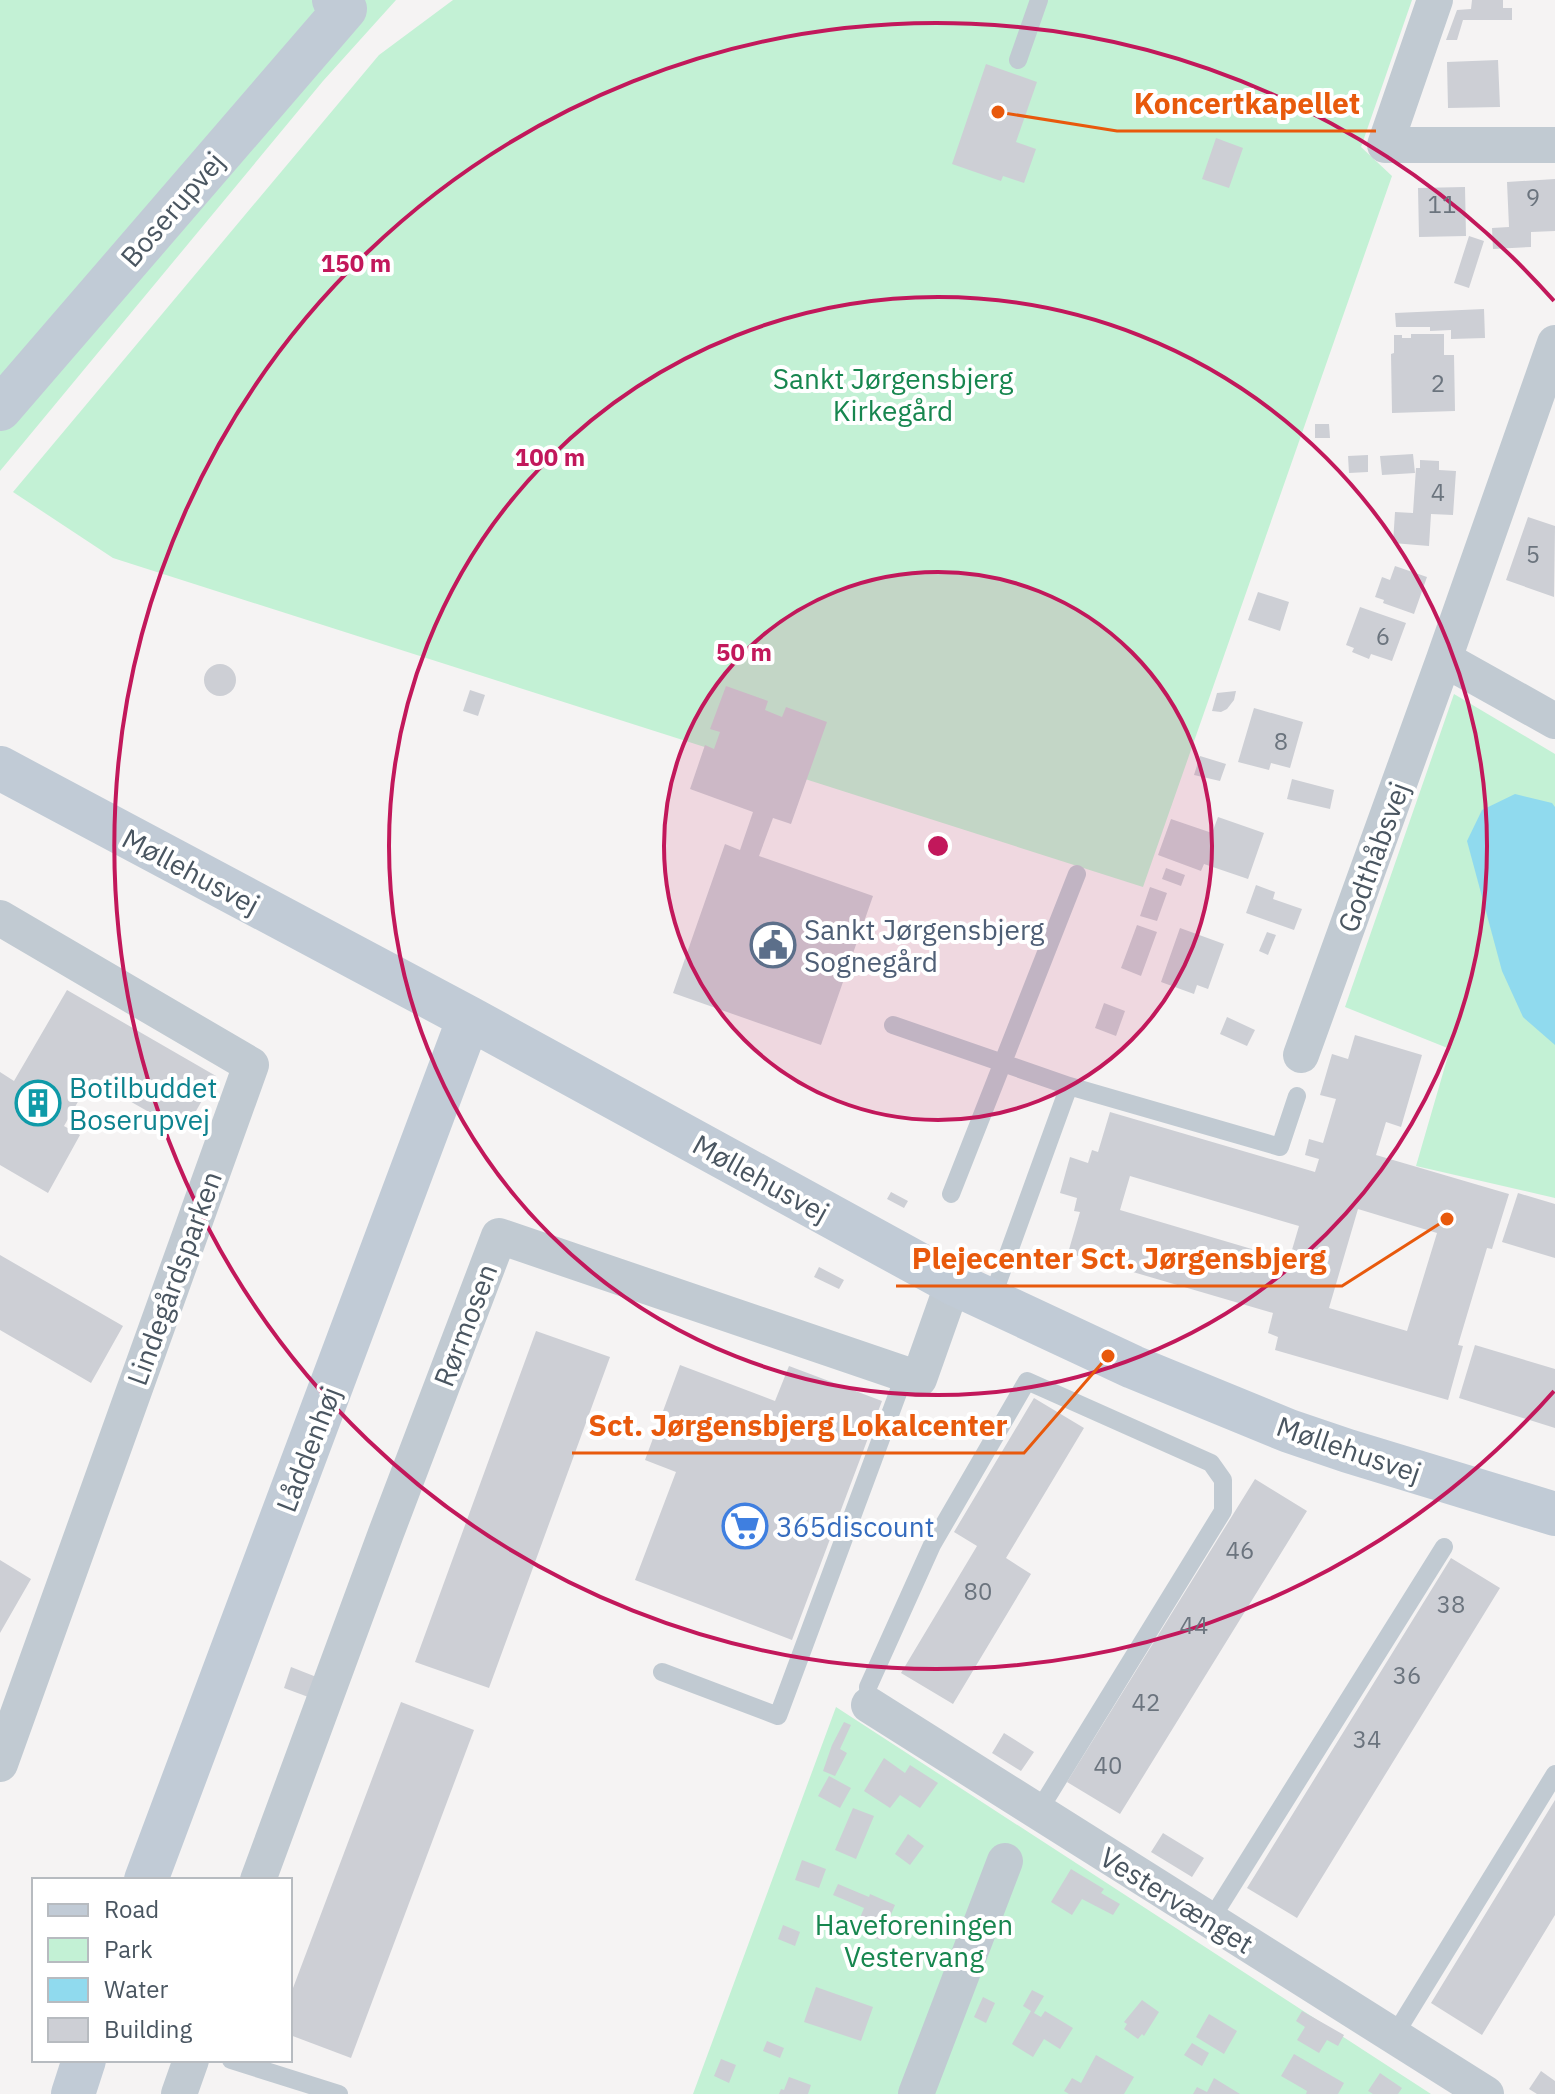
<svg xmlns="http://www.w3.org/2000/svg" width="1555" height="2094" font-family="'IBM Plex Sans',sans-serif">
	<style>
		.green { fill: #c3f1d5 }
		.water { fill: #90daee }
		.building { fill: #cdcfd5; fill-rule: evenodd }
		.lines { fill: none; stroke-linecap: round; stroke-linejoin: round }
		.lane { stroke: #c1cad2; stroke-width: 18 }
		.street { stroke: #c1cad2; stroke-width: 36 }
		.secondary { stroke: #c1cbd6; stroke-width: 44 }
		.ring { fill: none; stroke: #c2185b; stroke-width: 4 }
		.labels { text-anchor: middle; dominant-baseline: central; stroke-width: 8; stroke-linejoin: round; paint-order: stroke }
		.number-label { font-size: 24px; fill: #6b747e }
		.street-label { font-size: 28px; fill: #4a5661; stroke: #fff }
		.park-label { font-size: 28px; fill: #17864f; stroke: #fff }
		.service-label { font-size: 28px; fill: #4e5e75; stroke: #fff; text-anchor: start }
		.culture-label { font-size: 28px; fill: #0d838f; stroke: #fff; text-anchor: start }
		.shop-label { font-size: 28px; fill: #366cbe; stroke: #fff; text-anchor: start }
		.centre { fill: #c2185b; stroke: #fff; stroke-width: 4 }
		.ring-label { font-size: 24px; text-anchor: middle; font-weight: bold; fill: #c2185b; stroke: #fff; stroke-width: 8; stroke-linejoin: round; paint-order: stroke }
		.leader { fill: none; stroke: #e8590c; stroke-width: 3 }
		.callout-dot { fill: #e8590c; stroke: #fff; stroke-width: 3 }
		.callout-label { font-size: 30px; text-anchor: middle; font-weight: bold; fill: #e8590c; stroke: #fff; stroke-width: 8; stroke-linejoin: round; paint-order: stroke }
	</style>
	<rect width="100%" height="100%" fill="#f5f3f3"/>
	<!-- green -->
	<path class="green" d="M0,0h396l-73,81 -323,390z
		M453,0h959l-51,147 31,29 -249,711 -1030,-329 -100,-66 366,-437z
		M1454,694l101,60v444l-139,-32 34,-117 -105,-42z
		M836,1707l595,387h-738z"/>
	<!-- water -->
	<path class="water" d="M1515,794l37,9 3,4v238l-32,-28 -21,-46 -35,-130 15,-31z"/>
	<!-- building -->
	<path class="building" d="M1472,0h31v8h9v12h-49l-6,20h-11l11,-30 14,-1z
		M1498,60l2,47 -52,1 -1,-46z
		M986,64l51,18 -21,60 20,7 -12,34 -21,-7 -2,5 -49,-17z
		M1216,138l27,10 -14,40 -27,-9z
		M1555,179v52l-24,1v15l-38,2 -1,-21 17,-1 -2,-45z
		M1465,187l1,49 -47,1 -1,-49z
		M1469,236l15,5 -15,47 -15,-5z
		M1484,309l1,29 -34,1v-9l-21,1v-4h-34l-1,-14z
		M1411,334h33v21h10l1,56 -63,2 -1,-59 3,-1v-18h8v3h9z
		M1315,424h14l1,14h-15z
		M1413,454l2,19 -33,2 -2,-19z
		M1368,455v17l-19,1 -1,-17z
		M1420,460l19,1v9l17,1 -3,44 -22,-1 -2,32 -36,-3 2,-31 18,1 3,-45h4z
		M1528,517l27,9 -1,71 -48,-17z
		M1395,566l32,11 -13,37 -31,-11 1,-3 -9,-3 7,-20 8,3z
		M1258,592l31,10 -9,29 -32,-11z
		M1360,607l46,16 -14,38 -21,-7 -2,5 -17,-7 2,-4 -8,-3z
		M204 680a16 16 0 1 1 32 0a16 16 0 1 1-32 0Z
		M726,686l42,15 -3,9 17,7 4,-10 41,15 -36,102 -18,-6 -14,38 114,40 -52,149 -148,-52 52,-149 15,6 13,-38 -63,-23 15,-44 9,4 6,-17 -10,-3z
		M470,690l15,5 -7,21 -15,-5z
		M1236,691l-2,9 -7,9 -6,3 -9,-1 5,-18z
		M1254,708l49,14 -13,46 -19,-5 -2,7 -31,-8z
		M1200,756l26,8 -6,17 -26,-6z
		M1292,779l42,11 -4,19 -43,-10z
		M1218,817l46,16 -16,46 -44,-15 -3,7 -43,-16 13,-36 41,14z
		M1166,868l19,7 -4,11 -19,-7z
		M1256,885l19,7 -2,7 29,10 -8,21 -48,-17z
		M1150,887l17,6 -10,28 -17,-5z
		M1137,925l20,7 -16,44 -20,-8z
		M1180,928l44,16 -16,45 -11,-4 -3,9 -33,-12z
		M1267,932l9,3 -8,20 -9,-4z
		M67,990l149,86 -32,56 -93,-53 -27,47 16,9 -32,58 -48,-28v-93l14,9z
		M1104,1003l21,8 -9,25 -21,-8z
		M1227,1017l28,13 -8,16 -27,-12z
		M1355,1035l67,20 -21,72 -15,-5 -10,33 133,39 -17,55 -5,-1 -29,97 5,1 -15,54 -173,-50 3,-13 -10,-4 5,-20 -205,-60 12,-41 -6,-1 3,-13 -17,-5 10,-36 18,6 4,-13 6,2 12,-40 205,60 4,-13 -14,-4 4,-16 14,4 13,-44 -16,-4 12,-41 16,5zM1130,1176l169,50 -10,34 -169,-50zM1358,1209l79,24 -30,98 -78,-23z
		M891,1192l17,9 -4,7 -17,-9z
		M1518,1193l37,11v54l-53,-16z
		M0,1255l123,71 -32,57 -91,-53z
		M819,1267l25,13 -5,9 -25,-12z
		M536,1331l74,26 -121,331 -74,-26z
		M1475,1345l80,24v59l-96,-30z
		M680,1365l95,36 14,-35 93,35 -90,239 -157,-60 41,-108 -31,-12z
		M1034,1398l50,30 -78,130 25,16 -78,130 -52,-31 76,-127 -23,-14z
		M1255,1479l52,32 -187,303 -53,-32z
		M1451,1558l49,30 -203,330 -50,-30z
		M0,1560l31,19 -31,54z
		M291,1667l28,11 -8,20 -27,-10z
		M401,1702l73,28 -123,328 -61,-23v-39z
		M844,1722l7,3 -11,24 7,4 -12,23 -12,-5 9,-26z
		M1004,1733l30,19 -13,19 -29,-18z
		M884,1758l21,15 5,-8 28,18 -18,25 -20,-13 -10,13 -26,-17z
		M829,1776l22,12 -11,20 -22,-12z
		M1555,1800v115l-73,120 -51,-32z
		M853,1808l21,8 -18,43 -21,-9z
		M1163,1833l41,25 -12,19 -41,-25z
		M908,1834l16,12 -14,19 -15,-11z
		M802,1860l24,9 -7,19 -24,-8z
		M1071,1869l33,20 -3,4 19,11 -7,11 -31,-16 -10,16 -21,-13z
		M838,1884l31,13 1,-3 25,11 -15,35 -25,-10 9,-22 -31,-13z
		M783,1925l17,7 -5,14 -17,-7z
		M816,1987l57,20 -12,34 -57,-19z
		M1032,1990l12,6 -10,17 7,4 4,-6 28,17 -13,21 -16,-10 -11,18 -21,-13 19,-33 -8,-5z
		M983,1997l12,6 -9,20 -12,-6z
		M1142,2000l17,12 -15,24 -2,-2 -4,5 -14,-10 3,-5 -3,-2z
		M1302,2011l42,24 -6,11 -11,-6 -8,13 -22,-13 8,-13 -9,-6z
		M1209,2014l28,17 -13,23 -28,-17z
		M767,2041l17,7 -4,10 -17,-7z
		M1192,2043l17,10 -7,13 -18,-11z
		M1294,2054l50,29 -6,11h-32l1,-3 -26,-15z
		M1096,2055l38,22 -10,17h-55l-5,-3 8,-13 9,5z
		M721,2059l15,6 -7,18 -15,-7z
		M1541,2071l14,10v13h-18l-8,-5z
		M1380,2073l22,15 -4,6h-25l-5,-3z
		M789,2077l22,8 -3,9h-29l2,-5 3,1z
		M1214,2078l26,16h-47l4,-7 10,5z"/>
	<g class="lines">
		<!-- lane -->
		<path class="lane" d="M1018,60l21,-60
			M893,1025l176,61 211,61 17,-51
			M951,1194l126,-320
			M991,1301l78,-215
			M662,1672l116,44 127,-342
			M869,1705l-1,-18 64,-142 95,-164 184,82 12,17v31l-185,301
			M1210,1921l234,-374
			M1394,2036l161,-262
			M231,2060l108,34"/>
		<!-- street -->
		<path class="street" d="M1435,0l-50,145h170
			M1444,659l111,62
			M0,918l251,147 -251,699
			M1301,1055l143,-396 111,-316
			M869,1705l617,389
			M258,1880l128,-347 113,-297 420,143 34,-96
			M179,2094l12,-34
			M916,2094l89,-233"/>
		<!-- secondary -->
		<path class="secondary" d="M0,409l345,-400 -11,-9
			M0,768l469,250 484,265 180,84 156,64 59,20 207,63
			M146,1880l323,-862
			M73,2094l11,-34"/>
	</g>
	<!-- distance rings -->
	<circle cx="938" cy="846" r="274" fill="#c2185b" fill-opacity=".12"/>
	<g class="ring">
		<circle cx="938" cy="846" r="274"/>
		<circle cx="938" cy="846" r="549"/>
		<path d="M1554 1391A823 823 0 1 1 1554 301"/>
	</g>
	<!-- icons -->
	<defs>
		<g id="civic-ring" transform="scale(2.3)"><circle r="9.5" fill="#fff" stroke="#5c6f8a" stroke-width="1.5"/><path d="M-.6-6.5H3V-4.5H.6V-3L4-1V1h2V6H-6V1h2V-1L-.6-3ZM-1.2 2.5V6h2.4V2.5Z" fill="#5c6f8a"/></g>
		<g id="building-ring" transform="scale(2.3)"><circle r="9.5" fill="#fff" stroke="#0f9aa8" stroke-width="1.5"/><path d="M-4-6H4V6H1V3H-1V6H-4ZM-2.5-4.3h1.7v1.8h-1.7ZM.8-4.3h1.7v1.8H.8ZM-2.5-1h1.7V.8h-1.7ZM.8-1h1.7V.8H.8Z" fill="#0f9aa8"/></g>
		<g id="supermarket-ring" transform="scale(2.3)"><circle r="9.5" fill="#fff" stroke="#3f7fe0" stroke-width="1.5"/><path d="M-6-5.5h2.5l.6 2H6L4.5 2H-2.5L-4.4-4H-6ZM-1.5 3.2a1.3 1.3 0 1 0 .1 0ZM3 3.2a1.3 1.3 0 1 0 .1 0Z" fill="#3f7fe0"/></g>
	</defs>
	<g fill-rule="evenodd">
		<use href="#civic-ring" x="773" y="945"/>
		<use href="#building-ring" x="38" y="1103"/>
		<use href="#supermarket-ring" x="745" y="1526"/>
	</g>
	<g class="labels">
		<!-- number labels -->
		<g class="number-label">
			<text x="1533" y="197">9</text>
			<text x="1442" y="204">11</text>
			<text x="1438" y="383">2</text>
			<text x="1438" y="492">4</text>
			<text x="1533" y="554">5</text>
			<text x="1383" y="636">6</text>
			<text x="1281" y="741">8</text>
			<text x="1240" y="1550">46</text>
			<text x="978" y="1591">80</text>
			<text x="1451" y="1604">38</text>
			<text x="1194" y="1625">44</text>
			<text x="1407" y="1675">36</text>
			<text x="1146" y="1702">42</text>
			<text x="1367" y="1739">34</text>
			<text x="1108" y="1765">40</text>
		</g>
		<!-- street labels -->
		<g class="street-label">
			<text transform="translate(172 209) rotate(-49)">Boserupvej</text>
			<text transform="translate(1373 857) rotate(-70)">Godthåbsvej</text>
			<text transform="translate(191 871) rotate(28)">Møllehusvej</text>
			<text transform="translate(761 1178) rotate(29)">Møllehusvej</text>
			<text transform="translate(174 1278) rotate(-70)">Lindegårdsparken</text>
			<text transform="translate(465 1325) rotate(-69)">Rørmosen</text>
			<text transform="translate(308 1449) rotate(-69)">Låddenhøj</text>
			<text transform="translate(1349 1449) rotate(19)">Møllehusvej</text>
			<text transform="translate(1177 1900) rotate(32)">Vestervænget</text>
		</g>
		<!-- park labels -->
		<g class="park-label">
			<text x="893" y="378">Sankt Jørgensbjerg<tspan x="893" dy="32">Kirkegård</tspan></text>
			<text x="914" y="1924">Haveforeningen<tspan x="914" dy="32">Vestervang</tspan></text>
		</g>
		<!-- service labels -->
		<g class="service-label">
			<text x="804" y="929">Sankt Jørgensbjerg<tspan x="804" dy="32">Sognegård</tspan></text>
		</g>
		<!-- culture labels -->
		<g class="culture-label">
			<text x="69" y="1087">Botilbuddet<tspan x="69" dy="32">Boserupvej</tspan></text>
		</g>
		<!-- shop labels -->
		<g class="shop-label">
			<text x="776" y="1526">365discount</text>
		</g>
	</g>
	<circle cx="938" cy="846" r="12" class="centre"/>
	<g class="ring-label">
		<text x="356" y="272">150 m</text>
		<text x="550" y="466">100 m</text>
		<text x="744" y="661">50 m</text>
	</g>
	<!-- callouts -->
	<path class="leader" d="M998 112L1117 131H1376M1447 1219L1342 1286H896M1108 1356L1024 1453H572"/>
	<g class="callout-dot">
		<circle cx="998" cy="112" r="8"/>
		<circle cx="1447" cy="1219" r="8"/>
		<circle cx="1108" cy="1356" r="8"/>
	</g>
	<g class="callout-label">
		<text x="1247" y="114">Koncertkapellet</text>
		<text x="1119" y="1269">Plejecenter Sct. Jørgensbjerg</text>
		<text x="798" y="1436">Sct. Jørgensbjerg Lokalcenter</text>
	</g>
	<!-- legend -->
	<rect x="32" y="1878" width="260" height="184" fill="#ffffff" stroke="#b7bbc0" stroke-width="2"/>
	<rect x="48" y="1904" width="40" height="12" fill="#c1cbd6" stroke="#b7bbc0" stroke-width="2"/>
	<text x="104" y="1918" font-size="24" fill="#4a5661">Road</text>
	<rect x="48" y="1938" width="40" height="24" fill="#c3f1d5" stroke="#b7bbc0" stroke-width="2"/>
	<text x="104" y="1958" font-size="24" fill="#4a5661">Park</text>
	<rect x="48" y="1978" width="40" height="24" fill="#90daee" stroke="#b7bbc0" stroke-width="2"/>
	<text x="104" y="1998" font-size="24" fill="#4a5661">Water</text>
	<rect x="48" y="2018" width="40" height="24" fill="#cdcfd5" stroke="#b7bbc0" stroke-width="2"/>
	<text x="104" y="2038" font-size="24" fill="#4a5661">Building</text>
</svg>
